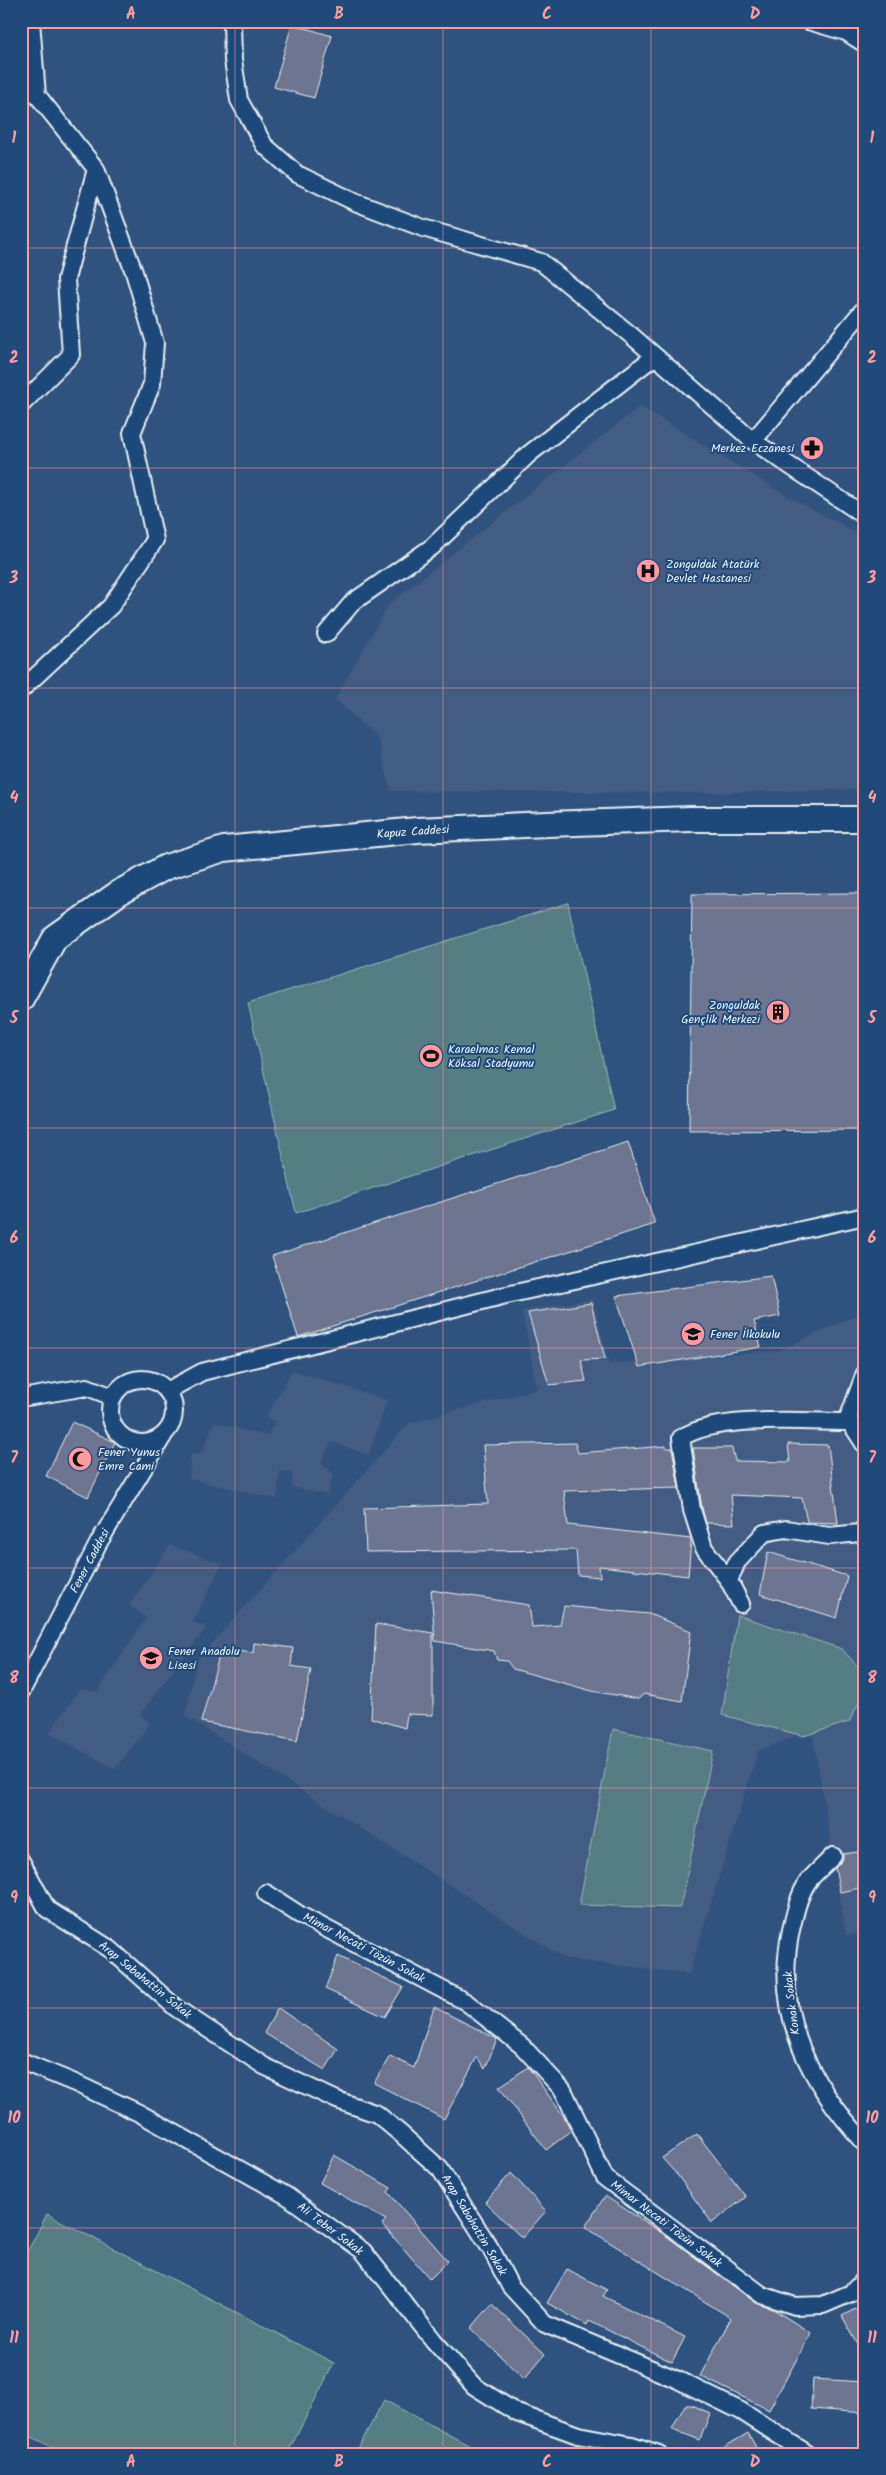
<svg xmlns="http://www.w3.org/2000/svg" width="886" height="2475" font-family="Kalam,sans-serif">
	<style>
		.built { fill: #425c83 }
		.garden { fill: #557d83; stroke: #9eb7be }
		.building { fill: #6d7490; stroke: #e8f1f8 }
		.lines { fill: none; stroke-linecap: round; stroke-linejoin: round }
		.street-casing { stroke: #e8f1f8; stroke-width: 20 }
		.secondary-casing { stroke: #e8f1f8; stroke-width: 28 }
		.path { stroke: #e8f1f8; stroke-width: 3; stroke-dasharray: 5 4; stroke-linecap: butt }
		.street { stroke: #1f4a7a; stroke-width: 16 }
		.secondary { stroke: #1f4a7a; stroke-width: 24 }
		.grid { fill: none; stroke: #ff9aa2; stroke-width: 1; stroke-opacity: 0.55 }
		.labels { text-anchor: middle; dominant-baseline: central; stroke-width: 4; stroke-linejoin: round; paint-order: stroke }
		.poi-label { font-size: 12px; fill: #e8f1f8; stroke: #1f4a7a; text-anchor: start }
		.street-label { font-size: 12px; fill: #e8f1f8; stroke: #1f4a7a }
		.neatline { fill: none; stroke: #ff9aa2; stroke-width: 2 }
		.grid-label { font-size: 16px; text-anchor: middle; font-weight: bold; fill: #ff9aa2 }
	</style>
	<rect width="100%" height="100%" fill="#2f527e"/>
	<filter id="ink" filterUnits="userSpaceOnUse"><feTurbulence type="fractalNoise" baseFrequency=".02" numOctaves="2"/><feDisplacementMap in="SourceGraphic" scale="10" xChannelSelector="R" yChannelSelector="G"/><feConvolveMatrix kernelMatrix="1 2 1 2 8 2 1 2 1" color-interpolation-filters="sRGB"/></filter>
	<g filter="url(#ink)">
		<!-- built -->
		<path class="built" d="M640,406l147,90 78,41v252l-162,4 -312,-2 -14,-53 -42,-39 54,-95z
			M593,1299l16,65 169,-13 87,-40v621l-19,3 -34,-205 -54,21 -69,223 -124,-15 -380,-243 12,-56 212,-237 128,-34 -15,-78z
			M292,1370l95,30 -18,55 -38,-13 -10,21 13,11 -7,21 -35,-8v-15l-12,-1 -3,28 -88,-20 1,-25h12l12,-32 52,14 10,-14 -10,-5z
			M170,1545l52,19 -29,58 14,5 -67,87 10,10 -35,45 -66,-36 31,-44 17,3 49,-74 -17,-13z"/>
		<!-- garden -->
		<path class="garden" d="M568,903l46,207 -318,103 -48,-210z
			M737,1615l105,34 23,26v16l-16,31 -45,14 -82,-21z
			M613,1729l100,22 -33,157 -101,-3z
			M47,2214l287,149 -47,91h-223l-43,-23v-167z
			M384,2400l101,54h-130z"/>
		<!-- building -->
		<path class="building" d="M292,24l40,12 -18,62 -40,-11z
			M865,893v237l-176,1 3,-237z
			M628,1142l27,82 -357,113 -26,-81z
			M771,1276l9,40 -26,5 7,26 -122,20 -23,-71z
			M591,1303l14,56 -24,1 5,21 -37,4 -21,-72z
			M72,1422l43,20 -27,55 -42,-21z
			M575,1443l3,10 88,-7v2h6l7,40 -115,3 4,34 123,14 -3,37 -89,-10 1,11 -22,-2 -2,-25 -210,2 -2,-44 124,-4 -5,-59z
			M788,1444l40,1 10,78 -31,-1 -5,-24 -71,-3 3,29 -28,-1 -4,-15 -9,-60h39l3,13 55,1z
			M768,1552l79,24 -10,42 -77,-24z
			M431,1590l98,15 3,22 28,-2 4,-19 85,8 42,17 -9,70 -38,-7 -6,5 -46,-8 -79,-22 -6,-8 -10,-1 -3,-9 -59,-10z
			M376,1624l57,9v82l-26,-1 -2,14 -34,-10z
			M254,1643l39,5 -2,18 20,3 -14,72 -96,-19 20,-73 32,4z
			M865,1851v36l-25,5 -5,-24 8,-9v-5z
			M338,1956l65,31 -18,30 -60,-28z
			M434,2007l63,32 -12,30 -8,-12 -33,62 -70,-36 16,-27 24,12z
			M278,2008l60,41 -13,21 -61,-37z
			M528,2067l37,51 6,13 -25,19 -47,-63z
			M697,2134l49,63 -34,26 -34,-47 -16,-18z
			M334,2155l57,33 -3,4 60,69 -18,18 -48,-55 4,-4 -66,-37z
			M511,2173l35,38 -24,27 -37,-36z
			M605,2196l63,41 88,66 17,6 38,24 -42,77 -69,-34 31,-58 -146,-91z
			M567,2269l40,21 -4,6 82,41 -13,25 -83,-41 -2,4 -40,-22z
			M492,2304l53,50 -21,25 -53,-51z
			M865,2304v53l-23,-41z
			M813,2379l52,3v31l-54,-4z
			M685,2405h6l19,8 -10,27 -28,-11z
			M748,2433l12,21h-47z"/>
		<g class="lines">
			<!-- street casing -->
			<g class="street-casing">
				<path id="street" d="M232,21l1,39 6,40 25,45 33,29 58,28 68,26 118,34 91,74 121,105 112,75
					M808,21l38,11 19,12
					M21,405l50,-50 -5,-76 30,-110
					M753,441l112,-133
					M326,634l27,-32 79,-55 97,-93 126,-98
					M21,690l90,-84 44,-66 -23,-107 20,-49 3,-41 -21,-71 -38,-103 -59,-74 -6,-74
					M865,1373l-17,46 17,26
					M110 1411a32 32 0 1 1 64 0a32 32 0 1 1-64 0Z
					M167,1391l35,-19 300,-76 363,-80
					M21,1398l66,-11 26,10
					M729,1581l-25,-33 -12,-38 -11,-72c36,-24 124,-16 169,-16
					M741,1604l-12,-23 8,-19 27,-29 22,-4 43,7 31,-3 5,-6
					M21,1692l78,-150 66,-109
					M833,1856c-8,9 -19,17 -26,27 -9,14 -12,31 -16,47 -18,84 18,153 74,213
					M21,1861l26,48 63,40 66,59 88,58 73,34 40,14 24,20 39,35 52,82 18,35 35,38 133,56 63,31 67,43
					M266,1893l34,22 166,87 56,44 41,44 42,88 157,117 33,11 28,-1 28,-12 14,-14
					M21,2061l54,22 64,30 148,83 76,55 71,90 40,45 43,27 61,22 54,10 27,9"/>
			</g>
			<!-- secondary casing -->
			<g class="secondary-casing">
				<path id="secondary" d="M21,999l34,-61 65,-46 46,-25 58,-18 193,-19 130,-6 144,-5h174"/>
			</g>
			<!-- path -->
			<path class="path" d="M502,2454l3,-6"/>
			<!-- street -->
			<use href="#street" class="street"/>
			<!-- secondary -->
			<use href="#secondary" class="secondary"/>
		</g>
	</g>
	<!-- grid -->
	<path class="grid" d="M235,21v2433M443,21v2433M651,21v2433M21,248h844M21,468h844M21,688h844M21,908h844M21,1128h844M21,1348h844M21,1568h844M21,1788h844M21,2008h844M21,2228h844"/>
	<!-- icons -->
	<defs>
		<g id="pharmacy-disc" transform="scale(1.25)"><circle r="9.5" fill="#ff9aa2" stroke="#1f4a7a"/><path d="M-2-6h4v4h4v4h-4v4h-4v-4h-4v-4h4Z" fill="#111"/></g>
		<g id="hospital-disc" transform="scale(1.25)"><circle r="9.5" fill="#ff9aa2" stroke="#1f4a7a"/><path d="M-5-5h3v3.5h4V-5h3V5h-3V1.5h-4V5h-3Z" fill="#111"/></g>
		<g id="building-disc" transform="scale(1.25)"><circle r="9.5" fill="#ff9aa2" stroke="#1f4a7a"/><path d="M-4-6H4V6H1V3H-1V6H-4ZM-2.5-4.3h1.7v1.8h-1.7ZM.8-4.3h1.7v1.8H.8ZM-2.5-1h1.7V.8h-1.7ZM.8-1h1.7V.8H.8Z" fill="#111"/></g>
		<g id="stadium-disc" transform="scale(1.25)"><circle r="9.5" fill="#ff9aa2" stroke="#1f4a7a"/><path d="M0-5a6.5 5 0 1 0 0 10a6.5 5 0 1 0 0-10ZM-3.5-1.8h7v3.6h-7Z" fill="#111"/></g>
		<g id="school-disc" transform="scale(1.25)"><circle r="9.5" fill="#ff9aa2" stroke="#1f4a7a"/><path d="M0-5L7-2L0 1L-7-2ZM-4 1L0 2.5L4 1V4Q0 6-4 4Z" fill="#111"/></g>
		<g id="mosque-disc" transform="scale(1.25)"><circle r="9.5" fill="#ff9aa2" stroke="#1f4a7a"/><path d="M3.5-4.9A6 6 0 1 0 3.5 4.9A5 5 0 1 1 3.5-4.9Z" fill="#111"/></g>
	</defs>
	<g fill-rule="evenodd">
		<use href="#pharmacy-disc" x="812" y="448"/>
		<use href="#hospital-disc" x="648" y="571"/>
		<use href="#building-disc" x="778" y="1012"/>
		<use href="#stadium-disc" x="431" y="1056"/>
		<use href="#school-disc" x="693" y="1334"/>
		<use href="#mosque-disc" x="80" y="1459"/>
		<use href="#school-disc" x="151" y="1658"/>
	</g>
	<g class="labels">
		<!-- poi labels -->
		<g class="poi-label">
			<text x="794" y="448" text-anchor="end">Merkez Eczanesi</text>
			<text x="666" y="564">Zonguldak Atatürk<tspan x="666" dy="14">Devlet Hastanesi</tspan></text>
			<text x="760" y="1005" text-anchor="end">Zonguldak<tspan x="760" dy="14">Gençlik Merkezi</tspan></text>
			<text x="448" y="1049">Karaelmas Kemal<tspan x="448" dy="14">Köksal Stadyumu</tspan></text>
			<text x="710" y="1334">Fener İlkokulu</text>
			<text x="98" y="1452">Fener Yunus<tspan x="98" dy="14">Emre Cami</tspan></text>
			<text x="168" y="1651">Fener Anadolu<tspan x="168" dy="14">Lisesi</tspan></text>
		</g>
		<!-- street labels -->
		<g class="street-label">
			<text transform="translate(413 832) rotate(-4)">Kapuz Caddesi</text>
			<text transform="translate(90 1561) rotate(-62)">Fener Caddesi</text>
			<text transform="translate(364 1948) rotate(28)">Mimar Necati Tözün Sokak</text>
			<text transform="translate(145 1980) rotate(39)">Arap Sabahattin Sokak</text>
			<text transform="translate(792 2003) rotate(-97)">Konak Sokak</text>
			<text transform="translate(666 2224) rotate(37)">Mimar Necati Tözün Sokak</text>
			<text transform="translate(474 2225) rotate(59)">Arap Sabahattin Sokak</text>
			<text transform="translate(330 2229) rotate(37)">Ali Teber Sokak</text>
		</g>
	</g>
	<!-- margin -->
	<rect width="886" height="2475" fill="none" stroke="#1f4a7a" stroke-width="55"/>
	<rect x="28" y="28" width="830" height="2420" class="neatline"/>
	<g class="grid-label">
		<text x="131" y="19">A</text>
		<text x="339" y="19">B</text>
		<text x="547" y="19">C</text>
		<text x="755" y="19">D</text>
		<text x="14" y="143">1</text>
		<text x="872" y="143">1</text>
		<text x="14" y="363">2</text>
		<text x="872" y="363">2</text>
		<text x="14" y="583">3</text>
		<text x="872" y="583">3</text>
		<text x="14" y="803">4</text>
		<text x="872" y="803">4</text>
		<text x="14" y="1023">5</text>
		<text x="872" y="1023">5</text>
		<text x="14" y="1243">6</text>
		<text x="872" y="1243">6</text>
		<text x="14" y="1463">7</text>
		<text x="872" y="1463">7</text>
		<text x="14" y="1683">8</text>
		<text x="872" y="1683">8</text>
		<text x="14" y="1903">9</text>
		<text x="872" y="1903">9</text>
		<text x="14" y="2123">10</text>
		<text x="872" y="2123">10</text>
		<text x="14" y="2343">11</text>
		<text x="872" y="2343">11</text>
		<text x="131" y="2467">A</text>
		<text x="339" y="2467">B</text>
		<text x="547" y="2467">C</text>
		<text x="755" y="2467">D</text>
	</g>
</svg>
